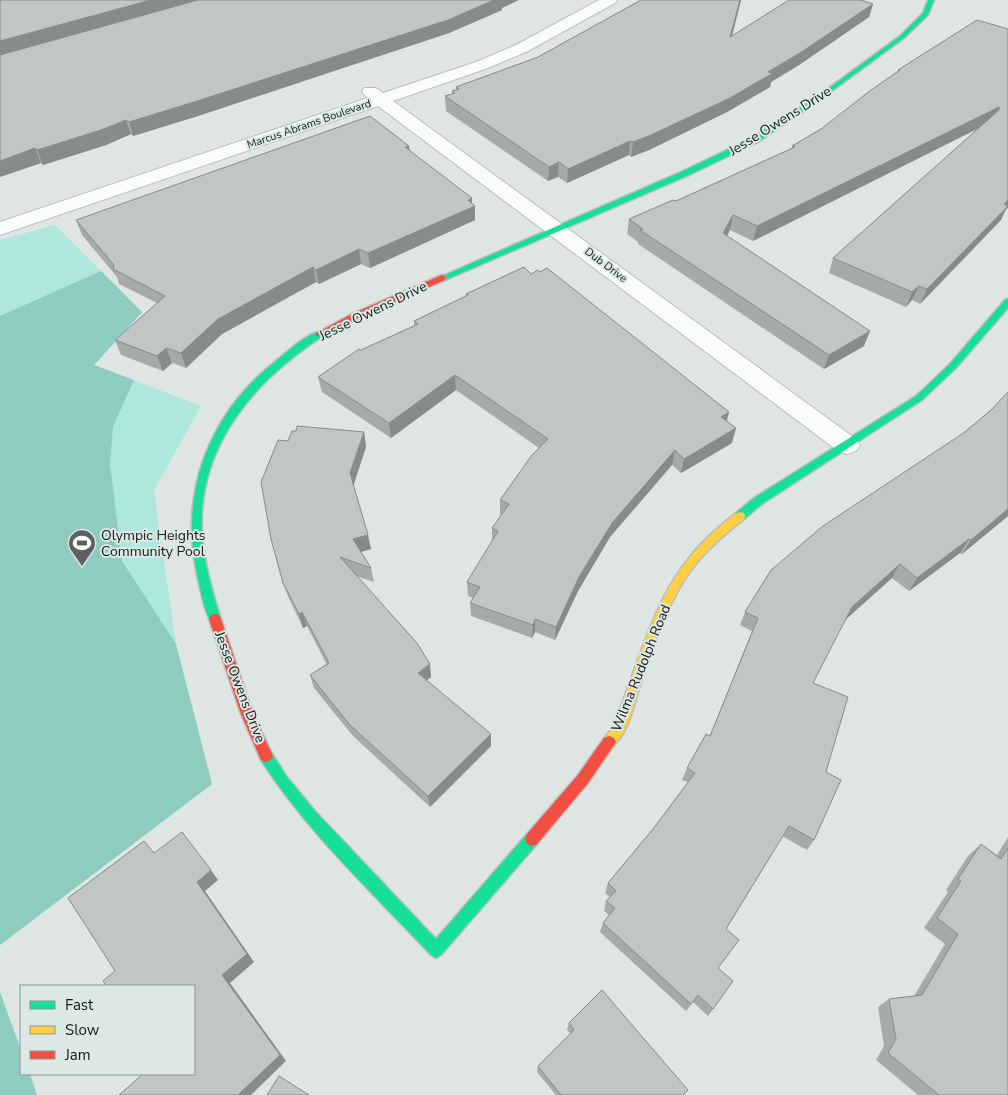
<svg xmlns="http://www.w3.org/2000/svg" width="1008" height="1095" font-family="'Nunito Sans',sans-serif">
	<style>
		.green { fill: #aee8dc }
		.forest { fill: #8eccc0 }
		.lines { fill: none; stroke-linecap: round; stroke-linejoin: round }
		.street-casing { stroke: #babfbe; stroke-width: 2 }
		.fast-casing { stroke: #babfbe; stroke-width: 3 }
		.slow-casing { stroke: #babfbe; stroke-width: 3 }
		.jam-casing { stroke: #babfbe; stroke-width: 3 }
		.street { fill: #fafbfb; fill-rule: evenodd }
		.fast { fill: #16e098; fill-rule: evenodd }
		.slow { fill: #ffcf43; fill-rule: evenodd }
		.jam { fill: #f24e42; fill-rule: evenodd }
		.wall { fill: #a6aaa9 }
		.shaded-wall { fill: #878b8a }
		.building { fill: #c1c6c5; stroke: #878b8a }
		.labels { text-anchor: middle; dominant-baseline: central; stroke-width: 4; stroke-linejoin: round; paint-order: stroke }
		.far-street-label { font-size: 11px; fill: #161a19; stroke: #dbe8e4 }
		.street-label { font-size: 14px; fill: #161a19; stroke: #dbe8e4 }
		.poi-label { font-size: 14px; fill: #161a19; stroke: #dbe8e4; text-anchor: start }
	</style>
	<rect width="100%" height="100%" fill="#dee5e3"/>
	<!-- green -->
	<path class="green" d="M55,225l87,87 -48,53 107,41 -47,84 22,154 36,140 -212,161v-705z"/>
	<!-- forest -->
	<path class="forest" d="M101,271l41,41 -48,53 40,15 -21,47 -3,37 12,97 54,83 36,140 -212,161v-629z
		M0,992l21,58v24h9l7,21h-37z"/>
	<g class="lines">
		<!-- street casing -->
		<g class="street-casing">
			<path id="street" d="M599,0h18l-2,3 -87,48 -40,17 -95,33 463,338 4,6 -4,6 -9,3 -9,-3 -460,-345 -378,129v-13l368,-124 -6,-6 2,-4h12l7,5 93,-31 40,-17z"/>
		</g>
		<!-- fast casing -->
		<g class="fast-casing">
			<path id="fast" d="M928,0h6l-6,15 -24,23 -86,63 -60,41 -69,33 -244,105 -3,1 -4,-3 245,-107 69,-33 62,-39 86,-63 23,-23z
				M1008,299v9l-53,61 -33,31 -160,104 -18,15h-8l-1,-3 1,-3 18,-15 162,-102 33,-31 56,-65z
				M320,331l3,1v4c-69,45 -126,110 -121,198 2,29 10,57 19,85l-2,4 -4,1 -4,-1c-7,-14 -10,-30 -13,-44 -20,-84 10,-165 78,-218 13,-11 28,-25 44,-30z
				M266,750l5,2 16,25 28,34 121,128 91,-105 5,-2 5,2 2,5 -2,5 -96,111 -5,3 -5,-3c-58,-62 -124,-123 -170,-195l-2,-4 2,-4z"/>
		</g>
		<!-- slow casing -->
		<g class="slow-casing">
			<path id="slow" d="M740,512l4,1 1,3 -1,3c-18,14 -36,29 -50,47 -27,35 -41,81 -55,122 -5,17 -13,53 -30,60l-5,-2 -2,-4c4,-7 10,-12 13,-19 27,-69 42,-143 101,-193 7,-6 15,-15 24,-18z"/>
		</g>
		<!-- jam casing -->
		<g class="jam-casing">
			<path id="jam" d="M442,275l3,1v4l-87,38 -35,18h-6l-2,-2 37,-20z
				M215,614l4,1 2,4 32,95 20,42 -2,4 -5,2 -5,-2 -20,-46 -32,-95 2,-4z
				M609,736l5,2 2,4 -28,41 -51,61 -5,2 -5,-2 -2,-5 2,-5 51,-59 26,-37z"/>
		</g>
		<!-- street -->
		<use href="#street" class="street"/>
		<!-- fast -->
		<use href="#fast" class="fast"/>
		<!-- slow -->
		<use href="#slow" class="slow"/>
		<!-- jam -->
		<use href="#jam" class="jam"/>
	</g>
	<!-- wall -->
	<path class="wall" d="M0,0l502,8v2l-53,23 -251,83 -65,20 -2,-2 -25,11 -63,20 -2,-2 -41,14z
		M641,0h100l-9,36 141,-32 -4,13 -70,48 -28,17 -1,5 -43,25 -78,38 -18,7 -2,-2 -62,28 -9,-6 -10,4 -102,-70 -1,-15 7,-2v-3l4,-2v-2l82,-30z
		M1008,29v179l-2,1 -5,11 -81,84 -8,-4 -6,7 -77,-34 4,-15 146,-130 -226,113 -23,-11 -3,6 137,110 -40,23 -186,-125v-2l-11,-8 2,-15 47,-18 116,-53v-2l29,-17 76,-57 1,-2z
		M409,146l1,5 65,55v14l-105,48 -9,-4 -42,20 -3,-2 -94,52 -36,34 -14,-5 -9,8 -42,-16 -6,-15 42,-37 -38,-19 -2,-7 -35,-42 -6,-15z
		M531,274l198,138 -2,9 5,22 -51,30 -9,-8 -62,72 -32,54 -23,49 -20,-8 -3,6 -61,-22 -1,-13 3,-5 -5,-2 -1,-14 25,-41v-13l9,-13 -1,-1v-14l39,-52 -83,-58 -65,48 -69,-46 -4,-15 43,-27 53,-24v-5l52,-25v-2z
		M1008,392v124l-46,38 -2,-1 -51,38 -17,-13 -47,42 -32,63 13,89 -12,68 -7,10 -25,-14 -56,93 -7,39 -6,41 -5,7 -15,-14 -7,9 -86,-79 3,-9 6,-8 -5,-4 2,-10 4,-4 -5,-4 3,-10 45,-54 35,-47 -6,-2 5,-12 23,-32 42,-105 -12,-6 5,-13 246,-202z
		M364,432l2,15 -13,38 18,64 -10,3 10,16 3,14 -18,-6 75,101 -4,3 64,66 -61,61 -77,-71 -39,-48 -4,-13 17,-10 -20,-39 -4,2 -15,-32 -5,-13 5,-142z
		M1008,837v258h-90l-42,-35 8,-14 -6,-39 11,-8 25,-3 31,-52 -21,-16 24,-36 -2,-2 22,-34 13,-12 16,11z
		M569,1023l114,72h-127l-19,-23 1,-6 33,-32 -4,-4z"/>
	<!-- shaded-wall -->
	<path class="shaded-wall" d="M151,0h51l-202,56v-15z
		M494,0h25l-17,8v2l-53,23 -251,83 -65,20 -4,-14z
		M740,0h1l-13,51 2,-14z
		M873,4l-4,13 -70,48 -28,17 -1,5 -43,25 -78,38 -18,7 2,-15 135,-70z
		M999,107l-6,14 -240,120 4,-15z
		M126,120l5,14 -25,11 -63,20 -6,-15z
		M630,141l-1,14 -62,28 1,-14z
		M409,146l1,14 -5,-13z
		M35,148l6,15 -41,14v-16z
		M559,162l-1,15 -10,4 1,-14z
		M472,198v9l3,-1v14l-105,48 -2,-15z
		M1008,200v8l-2,1 -5,11 -81,84 7,-15z
		M733,215l-3,15 -10,18 3,-15z
		M359,249l2,15 -42,20 -3,-14z
		M313,267l3,15 -94,52 -36,34 -5,-15 37,-34z
		M919,286l-7,14 -6,7 6,-15z
		M870,331l-6,15 -40,23 5,-14z
		M166,348l6,15 -9,8 -6,-15z
		M455,375l1,15 -65,48 -2,-15z
		M729,412l-4,15 -4,-10z
		M736,428l-4,15 -51,30 3,-14z
		M364,432l2,15 -13,40 -3,-14z
		M675,450l-3,15 -62,72 -32,54 -23,49 1,-13 23,-50 33,-54z
		M1008,509v7l-46,38 9,-14z
		M368,535l3,14 -15,4 -3,-14z
		M969,539l-9,14 -51,38 8,-13z
		M900,564l-8,14 -47,42 7,-13z
		M302,612l5,14 -4,2 -4,-14z
		M535,619v13l-3,6 1,-13z
		M430,664l1,13 -11,8 -2,-12z
		M491,734v12l-61,61 -2,-11z
		M211,870l7,10 -13,11 49,71 -24,21 56,78 -35,34h-13l-16,-120 -25,-93z"/>
	<!-- building -->
	<path class="building" d="M0,0h151l-151,41z
		M198,0h296l-46,20 -254,82 -65,20 -3,-2 -25,10 -64,20 -2,-2 -35,13v-106z
		M641,0h99l-10,37 59,-37h72l12,4 -70,47 -35,21 5,1 -43,25 -79,37 -18,7 -3,-1 -62,28 -9,-7 -10,5 -104,-71 10,-3 -3,-2 7,-2 -3,-2 82,-30z
		M977,20l31,9v171l-4,4 4,2 -81,83 -8,-3 -7,6 -79,-34 167,-149 -1,-2 -242,119 -24,-11 -10,18 147,98 -41,24 -189,-125 3,-1 -14,-10 44,-19 3,1 119,-54 -3,-1 29,-17 50,-39 29,-20h-2z
		M370,116l39,30 -4,1 67,51 -4,2 7,6 -107,47 -9,-4 -43,21 -3,-3 -95,52 -37,34 -15,-5 -9,8 -42,-16 50,-44 -52,-27 1,-4 -38,-45z
		M524,267l7,7 7,-4 2,2 7,-4 182,144 -8,5 15,11 -52,31 -9,-9 -63,73 -33,54 -23,50 -21,-8 -2,6 -63,-22 10,-16 -13,-5 31,-51 -6,-3 17,-24 -9,-4 32,-45 16,-16 -93,-64 -66,48 -71,-46 41,-28 2,1 57,-26 -4,-3 54,-26 -2,-1z
		M1008,392v117l-37,31 -2,-1 -52,39 -17,-14 -48,43 -39,76 35,14 -22,75 15,8 -27,60 -25,-14 -63,103 13,11 -21,28 15,13 -20,28 -15,-14 -7,9 -88,-81 12,-15 -9,-7 10,-10 -8,-8 45,-54 42,-56 -8,-5 19,-34 4,2 48,-118 -13,-6 26,-42 52,-44 142,-94 26,-22z
		M297,426l67,6 -14,41 18,62 -15,4 18,29 -31,-11 77,86 13,21 -12,9 73,61 -63,62 -79,-72 -39,-49 19,-12 -27,-51 -3,2 -16,-31 -12,-44 -10,-57 17,-42 10,1 4,-10h4z
		M182,832l29,38 -14,12 50,72 -25,21 58,80 -42,40h-119l24,-21h51v-88h-88l-3,-5 12,-10 -47,-73 76,-57 10,12z
		M981,844l20,15 7,-11v247h-69l-51,-42 8,-14 -7,-40 33,-4 36,-61 -21,-16 24,-37 -3,-2z
		M602,990l86,100 -5,5h-122l-23,-29 36,-36 -5,-7z
		M279,1076l30,19h-42z"/>
	<!-- icons -->
	<defs>
		<g id="stadium-pin" transform="scale(1.4375)"><path d="M0 17L-7.5 6A9.5 9.5 0 1 1 7.5 6Z" fill="#5c6160" stroke="#dbe8e4"/><path d="M0-5a6.5 5 0 1 0 0 10a6.5 5 0 1 0 0-10ZM-3.5-1.8h7v3.6h-7Z" fill="#fff"/></g>
	</defs>
	<g fill-rule="evenodd">
		<use href="#stadium-pin" x="82" y="543"/>
	</g>
	<g class="labels">
		<!-- far-street labels -->
		<g class="far-street-label">
			<text transform="translate(309 124) rotate(-19)">Marcus Abrams Boulevard</text>
			<text transform="translate(606 265) rotate(37)">Dub Drive</text>
		</g>
		<!-- street labels -->
		<g class="street-label">
			<text transform="translate(780 121) rotate(-32)">Jesse Owens Drive</text>
			<text transform="translate(373 311) rotate(-26)">Jesse Owens Drive</text>
			<text transform="translate(641 668) rotate(-68)">Wilma Rudolph Road</text>
			<text transform="translate(240 687) rotate(69)">Jesse Owens Drive</text>
		</g>
		<!-- poi labels -->
		<g class="poi-label">
			<text x="101" y="535">Olympic Heights<tspan x="101" dy="16">Community Pool</tspan></text>
		</g>
	</g>
	<!-- legend -->
	<rect x="20" y="985" width="175" height="90" fill="#dbe8e4" stroke="#8c9693"/>
	<rect x="30" y="1001" width="25" height="8" fill="#16e098" stroke="#8c9693"/>
	<text x="65" y="1010" font-size="15" fill="#161a19">Fast</text>
	<rect x="30" y="1026" width="25" height="8" fill="#ffcf43" stroke="#8c9693"/>
	<text x="65" y="1035" font-size="15" fill="#161a19">Slow</text>
	<rect x="30" y="1051" width="25" height="8" fill="#f24e42" stroke="#8c9693"/>
	<text x="65" y="1060" font-size="15" fill="#161a19">Jam</text>
</svg>
